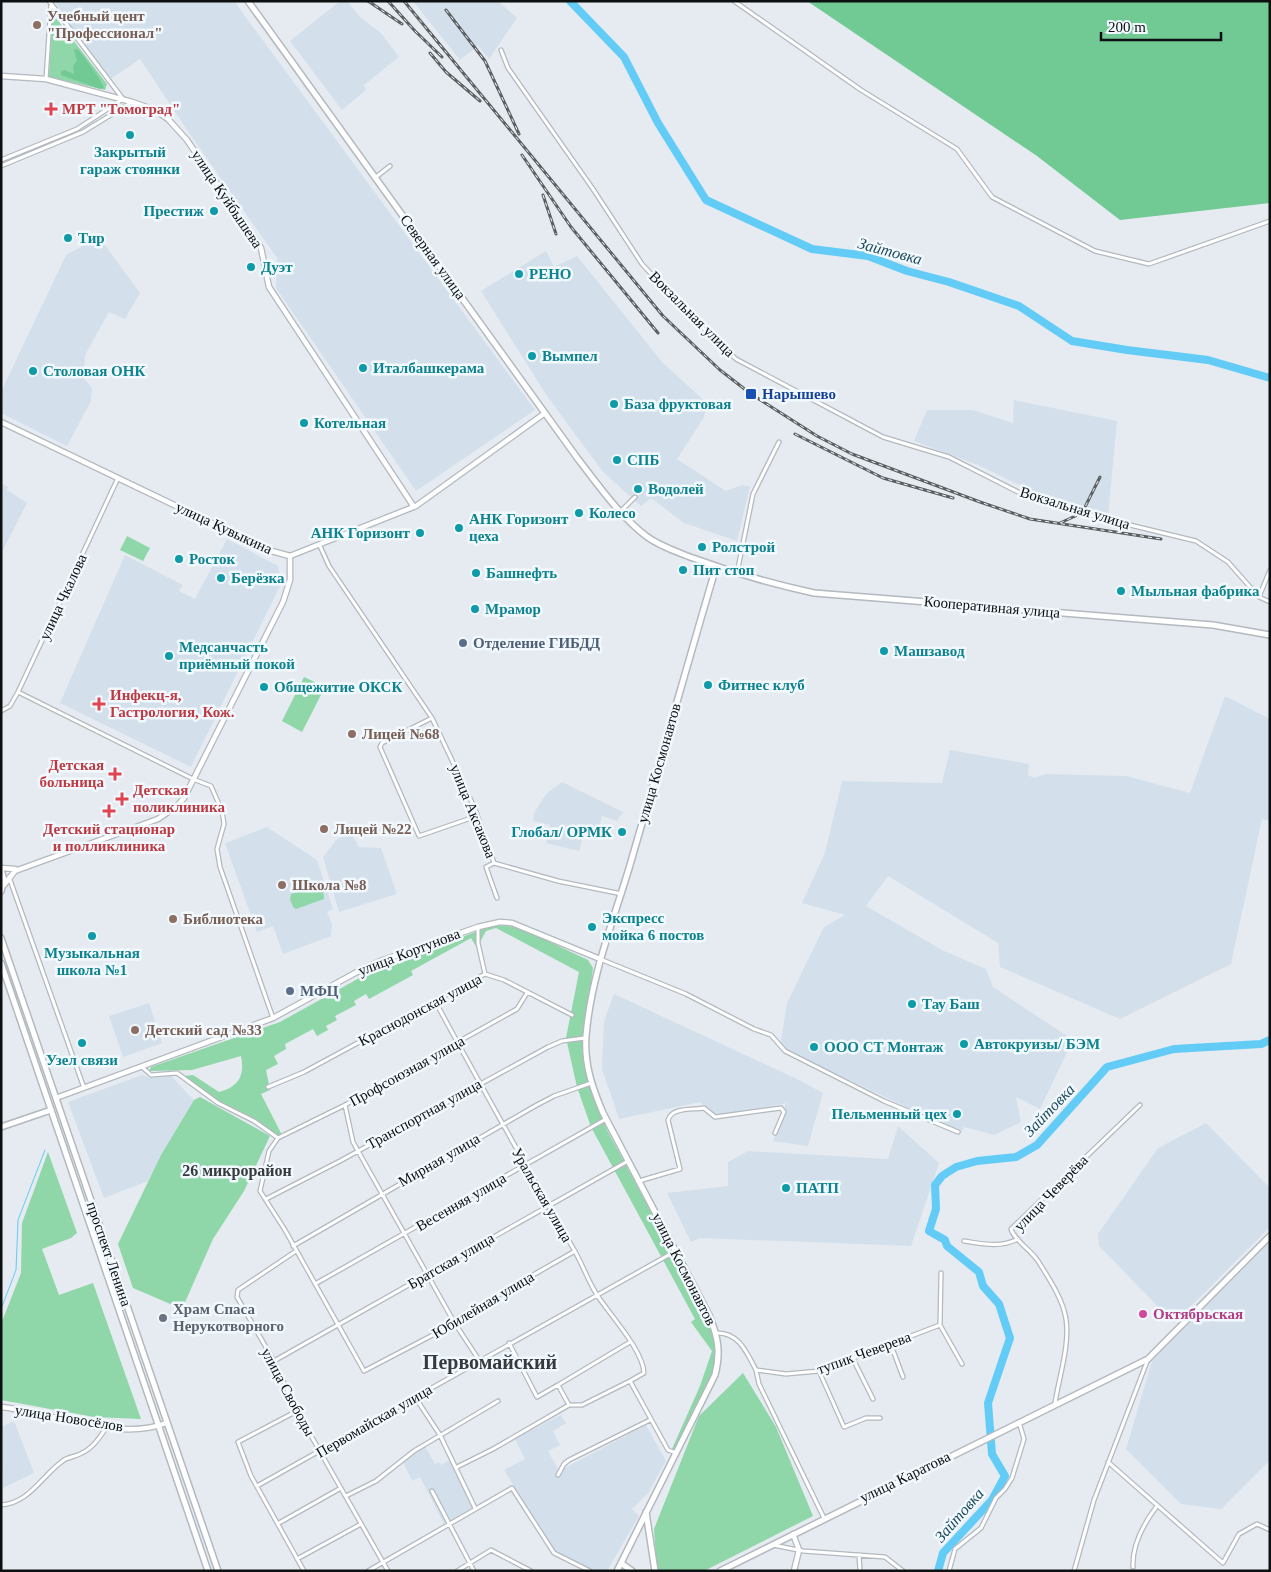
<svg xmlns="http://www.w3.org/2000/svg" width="1271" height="1572" font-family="Georgia,serif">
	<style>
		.built { fill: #d3e0eb }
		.green { fill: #8fd6a9 }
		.forest { fill: #71c994 }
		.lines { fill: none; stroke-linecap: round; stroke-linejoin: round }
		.stream { stroke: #62ccf7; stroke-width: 1 }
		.river { stroke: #62ccf7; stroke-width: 8 }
		.minor-casing { stroke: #b3b9be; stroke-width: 5.5 }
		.tertiary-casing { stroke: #b3b9be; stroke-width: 7 }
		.secondary-casing { stroke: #b3b9be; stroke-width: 8 }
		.primary-casing { stroke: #b3b9be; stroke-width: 8 }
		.minor { stroke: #fff; stroke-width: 3 }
		.tertiary { stroke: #fff; stroke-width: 4.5 }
		.secondary { stroke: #fff; stroke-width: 5 }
		.primary { stroke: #fff; stroke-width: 5 }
		.rail-casing { stroke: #5a5e60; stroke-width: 3 }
		.rail { stroke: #f2f9fe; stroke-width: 1; stroke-dasharray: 4; stroke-linecap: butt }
		.education-dot { fill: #8d6e63; stroke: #f2f9fe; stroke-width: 2 }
		.health-dot { fill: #e0444e; stroke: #f2f9fe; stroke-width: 2 }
		.culture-dot { fill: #0f9aa8; stroke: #f2f9fe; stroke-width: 2 }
		.transit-dot { fill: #1a4fb4; stroke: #f2f9fe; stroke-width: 2 }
		.service-dot { fill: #5c6f8a; stroke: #f2f9fe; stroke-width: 2 }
		.hotel-dot { fill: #d1479c; stroke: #f2f9fe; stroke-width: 2 }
		.worship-dot { fill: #6b7280; stroke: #f2f9fe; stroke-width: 2 }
		.labels { text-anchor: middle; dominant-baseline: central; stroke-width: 5; stroke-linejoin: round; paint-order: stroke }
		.education-label { font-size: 15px; font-weight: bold; fill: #785e54; stroke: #f2f9fe; text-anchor: start }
		.health-label { font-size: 15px; font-weight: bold; fill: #be3a42; stroke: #f2f9fe; text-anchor: start }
		.culture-label { font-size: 15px; font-weight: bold; fill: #0d838f; stroke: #f2f9fe; text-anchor: start }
		.street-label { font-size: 15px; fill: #0d1011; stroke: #f2f9fe }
		.transit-label { font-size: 15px; font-weight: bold; fill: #164399; stroke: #f2f9fe; text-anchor: start }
		.service-label { font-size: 15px; font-weight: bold; fill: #4e5e75; stroke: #f2f9fe; text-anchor: start }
		.worship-label { font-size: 15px; font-weight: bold; fill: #5b616d; stroke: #f2f9fe; text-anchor: start }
		.hotel-label { font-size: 15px; font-weight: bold; fill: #b23c85; stroke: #f2f9fe; text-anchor: start }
		.water-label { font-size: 16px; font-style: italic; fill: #1d4b5d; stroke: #f2f9fe }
		.neighbourhood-label { font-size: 16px; font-weight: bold; fill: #353a3e; stroke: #f2f9fe }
		.district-label { font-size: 20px; font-weight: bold; fill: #353a3e; stroke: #f2f9fe }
	</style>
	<rect width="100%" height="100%" fill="#e5ebf1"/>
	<!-- built -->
	<path class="built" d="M50,1h184l301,409 -119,81 -140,-203 1,-30 -90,-128 -47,-71 -29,20z
		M340,1h7l14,17 20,15 18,24 -35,28 2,5 -24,20 -52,-69z
		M413,1h85l19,17 -28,41 -11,-13 -18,14z
		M99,237l41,56 -15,26 -16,-7 -24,43 -1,23 8,10 -1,13 -24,45 -66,-33v-21l65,-137z
		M546,251l8,16 23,-11 86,107 45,41 -5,15 -26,40 49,32 16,-6 8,1 -13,55 -53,-18 -33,-25 -10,8 -38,-34 -56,-76 -66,-105z
		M1014,400l103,21 -9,96 -58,-17 -72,-35 -64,-24 13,-31h46l40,13z
		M1,483l7,4 -1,3 20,13 -26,51z
		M227,539l51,27 3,18 -90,183 -131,-64 65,-148 58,30 -4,6 16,8z
		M1225,696l45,23v102l-8,-2 -31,145 -111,55 -120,-52 -2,-24 -110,-67 -22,30 78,45 42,18 7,18 80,53 -33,69 -24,-12 5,25 -27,13 -30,-8 -3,6 -181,-86 7,-44 37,-76 21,-12 -43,-12 23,-50 17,-72 100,2 8,-33 79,14 -1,11 6,3 12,-4 80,2 64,17z
		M562,782l61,30 -6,9 -15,-5 -5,23 -14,-2 -4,14 -33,-8 4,-18 -17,-4 1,-8 12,-19z
		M267,827l50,33 16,49 -6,3 5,12 -1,12 -48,18 -10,-28 -16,6 -32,-89z
		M351,833l8,14 22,1 16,46 -58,18 -16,-55 14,-18z
		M614,994l185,86 24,13 -15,53 -35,-5 13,-38 -68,15 -18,-16 -81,17 -17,-50 2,-48z
		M149,1003l13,40 -39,14 -14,-41z
		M142,1075l8,3 21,-2 23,24 -33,55 -13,26 -44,17 -36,-96z
		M1206,1123l64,65v39l-96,96 -75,-77 -1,-12 60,-86z
		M898,1126l41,37 -28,83 -211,-8 -9,4 -24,-49 61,-7v-24l20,-11 140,8z
		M1270,1242v218l-49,49 -40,-5 -55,-55 26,-88z
		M561,1415l5,8 -13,8 7,14 -12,6 11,20 87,-46 20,36 -18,32 -16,16 7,7 -32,55h-15l-37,-19 -51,-82 21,-11 -10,-20z
		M14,1421l20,52 -31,15 -2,-61z
		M425,1446l10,18 4,-2 2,3 9,-5 23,47 -29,17 -24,-47 -8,4 -9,-19z"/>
	<!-- green -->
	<path class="green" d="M56,18l51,66 -2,6 -56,-13 3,-56z
		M127,536l23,12 -7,13 -23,-11z
		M304,677l21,10 -23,45 -20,-11z
		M318,885l5,4 1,10 -28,10 -3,-2 -3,-8 1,-5z
		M494,925l24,2 70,33 5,8 -9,75v19l8,32 15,36 103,192 5,14 2,21 -3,12 -40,83 -2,-3 28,-63 12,-35 -21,-29 4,-3 -104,-192 -14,-40 -11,-49 13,-66 -83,-44 -10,3 -9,17 -6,-10 -60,33 2,4 -44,24 -3,-5 -12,7 2,4 -21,11 2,4 -11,6 2,4 -11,6 -4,-7 -28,15 1,5 -12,7 4,8 -12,6 4,20 -9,4 21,41 -3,2 -23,-17 -37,-18 -35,-26 9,-1 26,17c20,-5 26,-17 22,-36l-49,14 -43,1 2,-4 129,-45 92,-51z
		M200,1097l70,39 -26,55 -31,48 -31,70 -49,-21 -15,-44 43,-89 33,-55z
		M48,1152l29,81 -6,5 -29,11 17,46 34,-12 48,136 -47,-2 -93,-17v-76l20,-51 1,-50z
		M743,1373l33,54 37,89 -109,55h-47l-3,-42 45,-113z"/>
	<!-- forest -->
	<path class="forest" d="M807,1h463v202l-150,17 -83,-64z
		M77,49c4,2 27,35 27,39l-4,1 -39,-14v-3l3,-2 10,4 -1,-8 4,-5 -3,-11z"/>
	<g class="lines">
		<!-- stream -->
		<path class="stream" d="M1,1309l15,-39 2,-50 27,-70"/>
		<!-- river -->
		<path class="river" d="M570,1l54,56 34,66 48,77 106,49 56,7 39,15 42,11 70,24 53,35 55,9 81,10 62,18
			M938,1571l5,-18 49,-53 13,-24 -13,-22 -4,-51 22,-65 -11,-34 -16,-18 -4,-14 -32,-26 -2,-6 -16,-9 7,-22 -1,-24 7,-9 14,-9 21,-6 39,-4 21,-12 70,-78 67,-18 87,-5 9,-4"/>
		<!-- minor casing -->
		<g class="minor-casing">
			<path id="minor" d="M734,1l127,89 96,59 35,48 103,54 54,13 121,-43
				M501,50l7,18 85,121 49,75 47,51 47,44 147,78 66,20 77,39 71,21 99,24 32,21 31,35 11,5
				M46,79l5,-76
				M1,160l76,-31 46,-30 -74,-98
				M1,166l82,-34 49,-30
				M376,177l14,-11
				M621,511l14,-14
				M320,546l9,20 103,152 43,91 19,54 64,18 64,13
				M737,573l16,-79 26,-52
				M1259,597l11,-27
				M18,692l175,87 18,7 11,25 2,13 -7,25 3,18 53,151
				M1,711l9,-5 8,-14 100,-214
				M432,718l-50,25 -2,4 39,89 52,-18 4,-8
				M494,863l-8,4 11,31
				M9,877l75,211
				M478,927v16l7,31
				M600,959l86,35 68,35 17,6 14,16 99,50 74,31
				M435,1001c45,83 91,165 138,247 9,15 15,33 24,47 13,20 46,55 47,78l-14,8
				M142,1067l9,8 26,-2 41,30 36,18 24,17 -9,13 -9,40 25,39 79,141 86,-45 8,-8 117,-67
				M268,1087l36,-15 181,-98 19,6 68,35
				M345,1105l8,37 5,9 96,171 25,38
				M278,1138l67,-33 172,-96 10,-16
				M639,1181l41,-12 -12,-49c4,-13 24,-10 36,-12l11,9 66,-9 3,4 -9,21
				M266,1199l74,-38 208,-114 14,-6 23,-3
				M964,1241c19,3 36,7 54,-2
				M293,1246l242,-140 19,-10 37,-13
				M296,1251l-58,39 -1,7 37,64 23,50 91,160
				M315,1284l291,-165
				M940,1325l1,-52
				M716,1333c23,-1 31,20 40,37l30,4 33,-3 121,-46 22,39
				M891,1345l12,32
				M853,1359l20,40
				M274,1361l354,-200
				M756,1370l3,14 65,134
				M819,1371l25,56 22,-9h14
				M558,1385l72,-43
				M415,1397l25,38 35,73
				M1055,1403c4,-26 15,-58 11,-84 -3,-20 -18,-42 -28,-58 -7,-11 -24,-21 -27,-32l129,-124
				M569,1405h13l48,-24 38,69 8,3
				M297,1411l-59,31 13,34 53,95
				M1108,1462l115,101 16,-29 18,-10 13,6
				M457,1467l36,-18 76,-44 -11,-20 -21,12 -28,-54
				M558,1475l6,-11 5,-4 81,-40
				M257,1486l417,-234
				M432,1491l42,80
				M346,1496l30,-15 38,-30 84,-50
				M1,1505c29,-2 41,-30 63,-45 5,-3 13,-4 18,-7 11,-5 18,-16 24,-25
				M279,1523l62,-35
				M773,1545l30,6 82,6 18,14
				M859,1555l1,16
				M297,1559l64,-35
				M1133,1567c-1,-22 11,-44 24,-61
				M368,1571l144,-83 42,65 36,18
				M457,1571l34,-21 40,21
				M949,1571l6,-22 26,-21 15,-30 9,-9 7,-11 12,-39 -5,-17
				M1074,1571l20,-71 54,-141"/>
		</g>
		<!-- tertiary casing -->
		<g class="tertiary-casing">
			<path id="tertiary" d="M1,76l45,3 86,23 23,8 13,9 19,21 74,108 8,39 145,220
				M1,422l267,128 22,6 126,-50 129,-93
				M1,868l14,1
				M4,885l11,-14 143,-52 19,-13 7,-8 99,-196 7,-22v-24
				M56,1098l217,-80 82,-45 28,-13 95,-33 22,-5 12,1 88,36
				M1,1407c50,5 117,35 165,16
				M793,1534l6,16 -5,21"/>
		</g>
		<!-- secondary casing -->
		<g class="secondary-casing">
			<path id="secondary" d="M248,1l330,458c21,27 41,56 68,77 13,10 29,15 44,21 41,15 82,27 124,36l399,32 57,10
				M1,1127l50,-17
				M646,1512l9,59
				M621,1563l11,8
				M617,1571l98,-196c6,-23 3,-38 -6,-60l-106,-202c-11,-26 -19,-49 -17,-77 5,-60 27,-114 44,-171 29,-100 57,-199 86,-298
				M720,1571l428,-212 122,-123"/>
		</g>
		<!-- primary casing -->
		<g class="primary-casing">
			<path id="primary" d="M1,870l3,10 -3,11
				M1,938l217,633
				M1,963l207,608"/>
		</g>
		<!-- minor -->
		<use href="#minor" class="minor"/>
		<!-- tertiary -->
		<use href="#tertiary" class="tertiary"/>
		<!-- secondary -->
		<use href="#secondary" class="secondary"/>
		<!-- primary -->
		<use href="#primary" class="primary"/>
		<!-- rail casing -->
		<g class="rail-casing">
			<path id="rail" d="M368,1l34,23
				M388,1l27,30 27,26
				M404,1l259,315 57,54 31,24 66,42 35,18 128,48 50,17 131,20
				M446,10l39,51 34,73
				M430,53l16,19 34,29
				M522,155l49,72 87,106
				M543,195l13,39
				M795,434l88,44 70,20
				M1060,523l22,-10 18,-36"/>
		</g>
		<!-- rail -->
		<use href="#rail" class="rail"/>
	</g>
	<!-- markers -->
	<g class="education-dot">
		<circle cx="37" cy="25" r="5"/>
		<circle cx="352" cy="734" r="5"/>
		<circle cx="324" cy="829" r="5"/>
		<circle cx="282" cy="885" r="5"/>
		<circle cx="173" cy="919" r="5"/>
		<circle cx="135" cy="1030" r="5"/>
	</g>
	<g class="health-dot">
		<path d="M48.5 101.5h5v5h5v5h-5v5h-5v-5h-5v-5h5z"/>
		<path d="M96.5 696.5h5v5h5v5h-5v5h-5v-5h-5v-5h5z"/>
		<path d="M112.5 766.5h5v5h5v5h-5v5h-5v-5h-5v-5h5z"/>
		<path d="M119.5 791.5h5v5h5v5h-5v5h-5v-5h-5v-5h5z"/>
		<path d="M106.5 803.5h5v5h5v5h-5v5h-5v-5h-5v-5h5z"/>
	</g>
	<g class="culture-dot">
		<circle cx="130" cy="135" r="5"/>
		<circle cx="214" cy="211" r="5"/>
		<circle cx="68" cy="238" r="5"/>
		<circle cx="251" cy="267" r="5"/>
		<circle cx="519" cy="274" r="5"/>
		<circle cx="532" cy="356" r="5"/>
		<circle cx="363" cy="368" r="5"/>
		<circle cx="33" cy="371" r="5"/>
		<circle cx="614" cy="404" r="5"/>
		<circle cx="304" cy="423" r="5"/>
		<circle cx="617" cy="460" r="5"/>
		<circle cx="638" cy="489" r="5"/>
		<circle cx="579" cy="513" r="5"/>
		<circle cx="459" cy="528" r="5"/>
		<circle cx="420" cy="533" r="5"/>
		<circle cx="702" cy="547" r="5"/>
		<circle cx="179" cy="559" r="5"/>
		<circle cx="683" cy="570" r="5"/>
		<circle cx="476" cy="573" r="5"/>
		<circle cx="221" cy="578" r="5"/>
		<circle cx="1121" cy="591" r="5"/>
		<circle cx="475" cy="609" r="5"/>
		<circle cx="884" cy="651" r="5"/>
		<circle cx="169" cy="656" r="5"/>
		<circle cx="708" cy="685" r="5"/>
		<circle cx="264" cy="687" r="5"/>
		<circle cx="622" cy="832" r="5"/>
		<circle cx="592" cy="927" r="5"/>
		<circle cx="92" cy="936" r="5"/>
		<circle cx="912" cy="1004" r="5"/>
		<circle cx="82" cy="1043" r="5"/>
		<circle cx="964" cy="1044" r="5"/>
		<circle cx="814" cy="1047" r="5"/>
		<circle cx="957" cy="1114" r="5"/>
		<circle cx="786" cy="1188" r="5"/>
	</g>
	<rect class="transit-dot" x="745" y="388" width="12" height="12" rx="2.5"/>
	<g class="service-dot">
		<circle cx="463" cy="643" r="5"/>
		<circle cx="290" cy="991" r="5"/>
	</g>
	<circle class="hotel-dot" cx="1143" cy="1314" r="5"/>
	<circle class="worship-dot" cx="163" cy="1318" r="5"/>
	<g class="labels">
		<!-- education labels -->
		<g class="education-label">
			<text x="47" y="16">Учебный цент<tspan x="47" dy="17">"Профессионал"</tspan></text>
			<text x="362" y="734">Лицей №68</text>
			<text x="334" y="829">Лицей №22</text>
			<text x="292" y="885">Школа №8</text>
			<text x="183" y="919">Библиотека</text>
			<text x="145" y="1030">Детский сад №33</text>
		</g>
		<!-- health labels -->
		<g class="health-label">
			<text x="62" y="109">МРТ "Томоград"</text>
			<text x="110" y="695">Инфекц-я,<tspan x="110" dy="17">Гастрология, Кож.</tspan></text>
			<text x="104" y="765" text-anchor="end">Детская<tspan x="104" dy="17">больница</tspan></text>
			<text x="133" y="790">Детская<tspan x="133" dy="17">поликлиника</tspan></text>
			<text x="109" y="829" text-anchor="middle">Детский стационар<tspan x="109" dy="17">и полликлиника</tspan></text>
		</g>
		<!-- culture labels -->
		<g class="culture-label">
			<text x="130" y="152" text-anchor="middle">Закрытый<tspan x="130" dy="17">гараж стоянки</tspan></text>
			<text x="204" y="211" text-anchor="end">Престиж</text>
			<text x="78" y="238">Тир</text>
			<text x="261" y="267">Дуэт</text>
			<text x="529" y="274">РЕНО</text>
			<text x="542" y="356">Вымпел</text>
			<text x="373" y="368">Италбашкерама</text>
			<text x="43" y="371">Столовая ОНК</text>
			<text x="624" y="404">База фруктовая</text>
			<text x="314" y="423">Котельная</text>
			<text x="627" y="460">СПБ</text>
			<text x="648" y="489">Водолей</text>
			<text x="589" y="513">Колесо</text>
			<text x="469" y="519">АНК Горизонт<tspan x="469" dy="17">цеха</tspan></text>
			<text x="410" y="533" text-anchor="end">АНК Горизонт</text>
			<text x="712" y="547">Ролстрой</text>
			<text x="189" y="559">Росток</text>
			<text x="693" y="570">Пит стоп</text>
			<text x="486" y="573">Башнефть</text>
			<text x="231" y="578">Берёзка</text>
			<text x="1131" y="591">Мыльная фабрика</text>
			<text x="485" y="609">Мрамор</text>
			<text x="179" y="647">Медсанчасть<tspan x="179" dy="17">приёмный покой</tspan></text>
			<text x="894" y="651">Машзавод</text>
			<text x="718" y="685">Фитнес клуб</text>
			<text x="274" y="687">Общежитие ОКСК</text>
			<text x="612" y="832" text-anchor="end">Глобал/ ОРМК</text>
			<text x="602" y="918">Экспресс<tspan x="602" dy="17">мойка 6 постов</tspan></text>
			<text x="92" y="953" text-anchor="middle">Музыкальная<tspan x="92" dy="17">школа №1</tspan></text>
			<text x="922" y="1004">Тау Баш</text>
			<text x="974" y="1044">Автокруизы/ БЭМ</text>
			<text x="824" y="1047">ООО СТ Монтаж</text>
			<text x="82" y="1060" text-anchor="middle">Узел связи</text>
			<text x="947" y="1114" text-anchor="end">Пельменный цех</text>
			<text x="796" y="1188">ПАТП</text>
		</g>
		<!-- street labels -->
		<g class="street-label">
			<text transform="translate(227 199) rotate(56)">улица Куйбышева</text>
			<text transform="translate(433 257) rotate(54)">Северная улица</text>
			<text transform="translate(692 314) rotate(45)">Вокзальная улица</text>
			<text transform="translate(1075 508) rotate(17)">Вокзальная улица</text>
			<text transform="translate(224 528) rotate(25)">улица Кувыкина</text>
			<text transform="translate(63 597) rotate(-65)">улица Чкалова</text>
			<text transform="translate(992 607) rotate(5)">Кооперативная улица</text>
			<text transform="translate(659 763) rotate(-74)">улица Космонавтов</text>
			<text transform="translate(473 811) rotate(68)">улица Аксакова</text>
			<text transform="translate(409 952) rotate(-21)">улица Кортунова</text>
			<text transform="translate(420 1010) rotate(-28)">Краснодонская улица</text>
			<text transform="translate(407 1071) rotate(-29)">Профсоюзная улица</text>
			<text transform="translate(424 1114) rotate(-29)">Транспортная улица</text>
			<text transform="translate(439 1160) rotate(-30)">Мирная улица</text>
			<text transform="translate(1051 1193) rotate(-46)">улица Чеверёва</text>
			<text transform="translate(542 1195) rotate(60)">Уральская улица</text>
			<text transform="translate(461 1202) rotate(-30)">Весенняя улица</text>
			<text transform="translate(109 1254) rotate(71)">проспект Ленина</text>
			<text transform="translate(451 1261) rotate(-30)">Братская улица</text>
			<text transform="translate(684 1269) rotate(63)">улица Космонавтов</text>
			<text transform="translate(483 1305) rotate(-31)">Юбилейная улица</text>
			<text transform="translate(864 1353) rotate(-20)">тупик Чеверева</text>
			<text transform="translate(288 1392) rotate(62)">улица Свободы</text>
			<text transform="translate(69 1418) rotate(9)">улица Новосёлов</text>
			<text transform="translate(374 1421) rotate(-30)">Первомайская улица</text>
			<text transform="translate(905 1477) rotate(-26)">улица Каратова</text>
		</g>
		<!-- transit labels -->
		<g class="transit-label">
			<text x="762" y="394">Нарышево</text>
		</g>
		<!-- service labels -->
		<g class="service-label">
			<text x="473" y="643">Отделение ГИБДД</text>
			<text x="300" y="991">МФЦ</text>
		</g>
		<!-- worship labels -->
		<g class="worship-label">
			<text x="173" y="1309">Храм Спаса<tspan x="173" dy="17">Нерукотворного</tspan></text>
		</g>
		<!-- hotel labels -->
		<g class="hotel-label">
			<text x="1153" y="1314">Октябрьская</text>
		</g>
		<!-- water labels -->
		<g class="water-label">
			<text transform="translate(890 251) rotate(15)">Зайтовка</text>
			<text transform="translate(1049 1110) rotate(-46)">Зайтовка</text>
			<text transform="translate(959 1515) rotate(-49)">Зайтовка</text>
		</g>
		<!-- neighbourhood labels -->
		<g class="neighbourhood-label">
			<text x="237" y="1170">26 микрорайон</text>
		</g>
		<!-- district labels -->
		<g class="district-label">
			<text x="490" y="1362">Первомайский</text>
		</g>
	</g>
	<!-- border -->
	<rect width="1271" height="1572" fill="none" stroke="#0d1011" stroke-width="5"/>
	<!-- scale -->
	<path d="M1101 32v8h120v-8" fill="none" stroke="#0d1011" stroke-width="2.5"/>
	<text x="1108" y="32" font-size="15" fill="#0d1011" stroke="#f2f9fe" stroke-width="4" paint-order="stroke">200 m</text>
</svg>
